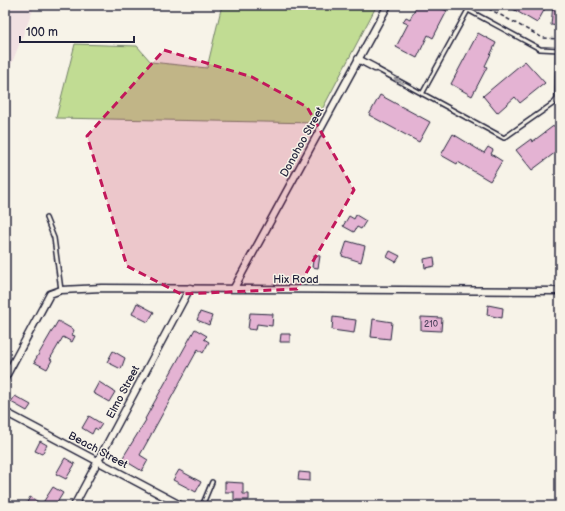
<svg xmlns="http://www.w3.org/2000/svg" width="565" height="511" font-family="'Balsamiq Sans',sans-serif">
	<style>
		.built { fill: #f1e0e2 }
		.green { fill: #c1dc93; stroke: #727f67 }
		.building { fill: #e4b3d3; stroke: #22223b }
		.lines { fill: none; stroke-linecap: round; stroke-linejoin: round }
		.service-casing { stroke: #22223b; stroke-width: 6 }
		.minor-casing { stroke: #22223b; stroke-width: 9 }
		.path { stroke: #22223b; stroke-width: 1.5; stroke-dasharray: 4 3; stroke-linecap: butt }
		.service { stroke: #f7f3e8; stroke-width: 3 }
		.minor { stroke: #f7f3e8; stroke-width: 6 }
		.oneway { fill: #97959a }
		.marked { fill: #c2185b; fill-opacity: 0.2; stroke: #c2185b; stroke-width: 3; stroke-dasharray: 8 5; stroke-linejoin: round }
		.labels { text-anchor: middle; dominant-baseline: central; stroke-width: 3; stroke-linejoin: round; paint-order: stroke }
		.number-label { font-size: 9px; fill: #524661 }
		.street-label { font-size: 11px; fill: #22223b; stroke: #f7f3e8 }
	</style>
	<rect width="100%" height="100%" fill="#f7f3e8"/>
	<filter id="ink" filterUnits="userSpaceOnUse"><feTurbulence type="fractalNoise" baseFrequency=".025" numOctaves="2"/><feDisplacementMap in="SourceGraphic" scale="8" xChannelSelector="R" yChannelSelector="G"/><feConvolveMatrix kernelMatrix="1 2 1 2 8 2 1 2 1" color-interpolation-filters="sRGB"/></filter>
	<g filter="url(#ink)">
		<!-- built -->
		<path class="built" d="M5,5h30l-30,75z"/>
		<!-- green -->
		<path class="green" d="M222,5h155l-62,118 -259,-5 19,-74 62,2 14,16 56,6z"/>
		<!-- building -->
		<path class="building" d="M417,5h18l12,6 -14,27 -5,-3 -11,23 -21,-11 12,-23 -5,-2 3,-5 4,2z
			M506,5h41l-10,18z
			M553,5h7v21l-9,-1z
			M478,33l18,10 -11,23 2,1 -15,29 -21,-12z
			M525,61l20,22 -25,20 -5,-6 -18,16 -14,-17z
			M380,95l50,27 -11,20 -50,-27z
			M560,121v28l-28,21 -16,-20 15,-11 1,3z
			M453,134l31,19 4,-6 5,3 -2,4 11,7 -12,20 -32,-19 -1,2 -16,-9z
			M356,215l10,6 -5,8 -4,-2 -3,5 -11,-6 6,-10 5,3z
			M347,241l18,5 -4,16 -19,-6z
			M390,251l10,5 -4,6 -9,-5z
			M314,255l6,1 -2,12 -6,-1z
			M434,257l1,9 -10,2 -1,-9z
			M137,303l17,9 -6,10 -16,-8z
			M488,305l15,3 -1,10 -15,-3z
			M200,312l12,4 -3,9 -12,-5z
			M250,313l23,1 -1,12 -15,-2 -1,6 -8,-1z
			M333,317l23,3 -2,13 -22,-3z
			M421,317l21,1 -1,13 -20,-1z
			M373,319l19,3 -2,17 -19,-2z
			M58,321l16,9 -2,5 3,1 -3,6 -9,-5 -13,22 2,1 -5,9 -13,-7z
			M195,329l12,7 -3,3 5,3 -6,11 -5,-4 -58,106 8,5 -6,11 -20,-12 24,-39 -1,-1z
			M281,334h9v8h-10z
			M113,351l12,7 -4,11 -14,-7z
			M99,382l16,10 -6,10 -16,-9z
			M15,396l16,9 -4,6 -16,-9z
			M89,416l13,8 -4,6 -3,-2 -3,6 -10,-6z
			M40,441l7,4 -5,9 -7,-3z
			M65,458l10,6 -9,15 -10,-5z
			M179,470l22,12 -5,10 -23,-12z
			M299,472l11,1v8l-12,-1z
			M225,482l18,1v11h6v6h-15v-8h-9z
			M53,487l10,6 -8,13h-25l-4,-2 4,-7 12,7z"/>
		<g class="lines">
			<!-- service casing -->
			<g class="service-casing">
				<path id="service" d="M468,5v5l72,39 20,1
					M375,68l129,70 50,-35 3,-4 1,-49
					M422,94l46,-84
					M46,218l8,20 7,52
					M202,506l10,-24"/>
			</g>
			<!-- minor casing -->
			<g class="minor-casing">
				<path id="minor" d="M358,59l17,9
					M234,288l154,-283
					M5,378l45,-84 11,-4 41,-2 458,3
					M5,412l177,94
					M74,506l116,-218"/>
			</g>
			<!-- path -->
			<path class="path" d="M482,5l61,33 17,1"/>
			<!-- service -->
			<use href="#service" class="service"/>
			<!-- minor -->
			<use href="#minor" class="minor"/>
		</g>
		<!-- one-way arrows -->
		<defs><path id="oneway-solid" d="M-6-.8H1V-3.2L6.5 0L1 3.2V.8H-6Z"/></defs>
		<use class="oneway" href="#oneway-solid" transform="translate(399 81) rotate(-151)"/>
	</g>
	<!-- marked area -->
	<path class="marked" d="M164,50l88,27 55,30 47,83 -57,99 -116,5 -54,-28 -40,-130z"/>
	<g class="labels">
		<!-- number labels -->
		<g class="number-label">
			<text x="431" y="324">210</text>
		</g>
		<!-- street labels -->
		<g class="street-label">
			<text transform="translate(302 142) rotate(-61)">Donohoo Street</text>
			<text x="296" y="279">Hix Road</text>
			<text transform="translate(123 392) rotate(-62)">Elmo Street</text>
			<text transform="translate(98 450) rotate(28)">Beach Street</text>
		</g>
	</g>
	<!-- margin -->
	<rect width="565" height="511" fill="none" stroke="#f7f3e8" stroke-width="20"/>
	<rect x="10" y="10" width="545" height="491" fill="none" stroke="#22223b" stroke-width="1.5" filter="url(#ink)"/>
	<!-- scale -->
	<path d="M20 36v6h114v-6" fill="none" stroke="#22223b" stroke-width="2"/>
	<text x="26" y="36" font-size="12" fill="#22223b" stroke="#f7f3e8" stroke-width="3" paint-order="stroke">100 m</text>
</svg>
